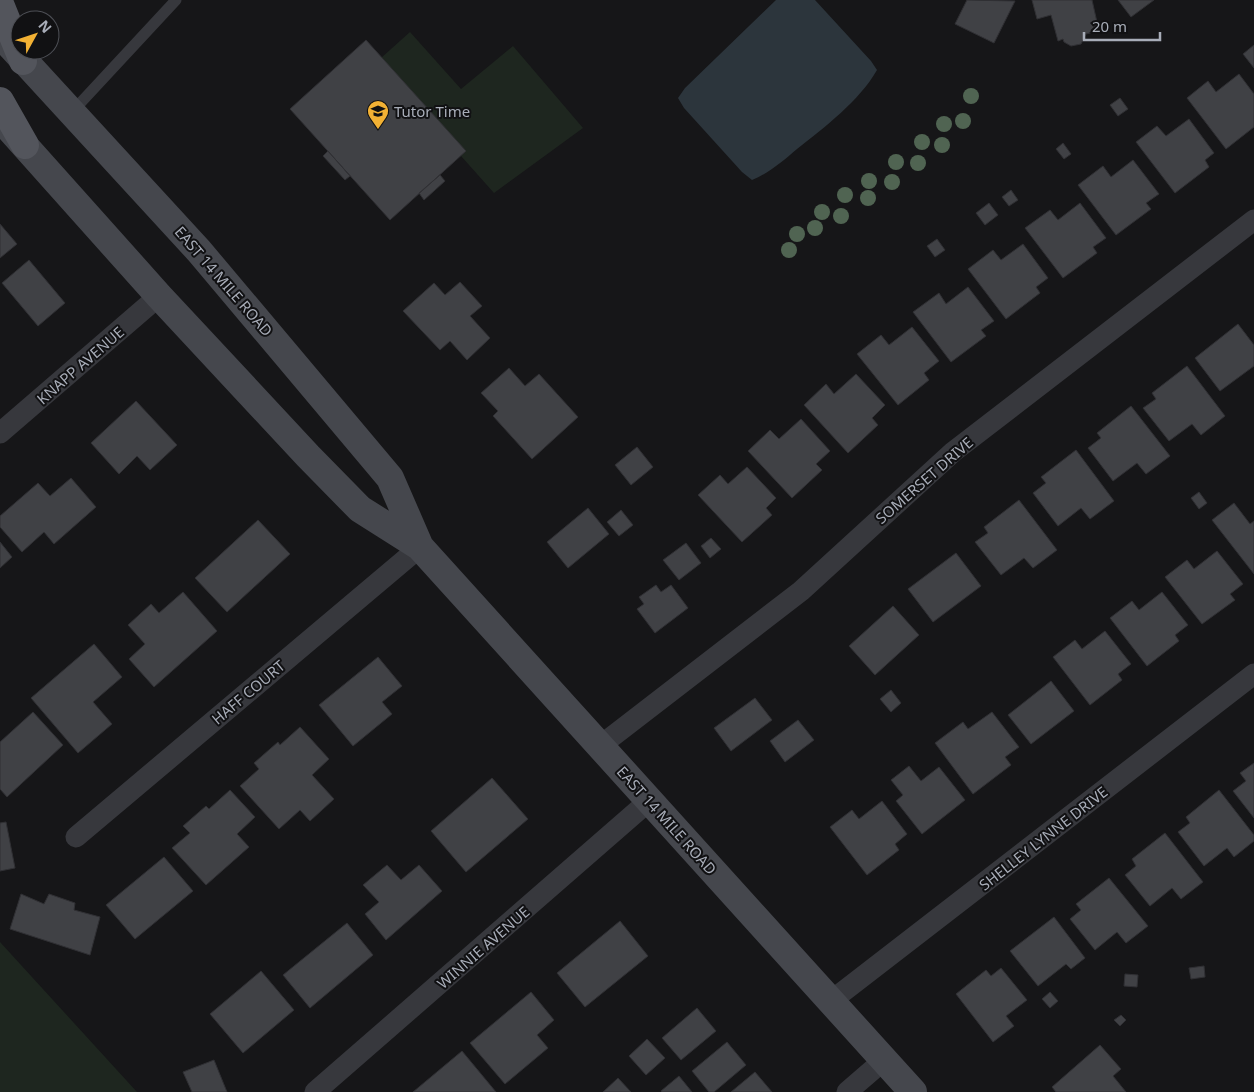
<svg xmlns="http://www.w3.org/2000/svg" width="1254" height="1092" font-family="'Noto Sans',sans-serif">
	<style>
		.green { fill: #1e261f }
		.water { fill: #2c353c }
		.building { fill: #404145; stroke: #303034 }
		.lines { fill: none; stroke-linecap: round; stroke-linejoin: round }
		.lane { stroke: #37383d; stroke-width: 11 }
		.street { stroke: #37383d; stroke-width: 21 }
		.secondary { stroke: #45474d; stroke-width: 28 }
		.primary { stroke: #53555c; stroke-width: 28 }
		.tree { fill: #506452 }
		.labels { text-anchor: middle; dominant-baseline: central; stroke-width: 4; stroke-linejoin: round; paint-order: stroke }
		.poi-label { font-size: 15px; fill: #a8adb8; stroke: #111113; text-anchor: start }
		.street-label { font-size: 15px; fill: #a8adb8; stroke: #111113 }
	</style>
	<rect width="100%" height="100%" fill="#161618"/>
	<!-- green -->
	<path class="green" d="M410,32l51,57 52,-43 70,82 -89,65 -33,-37 4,-5 -84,-93z
		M0,942l137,150h-137z"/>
	<!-- water -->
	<path class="water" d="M776,0h39l56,61 6,9c-17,30 -53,58 -80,79 -14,12 -28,24 -45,31l-10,-8 -58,-64 -6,-10 7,-10z"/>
	<!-- building -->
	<path class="building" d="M967,0l48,1 -21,42 -39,-19z
		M1032,0h60l7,31 -13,3 -5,10 -10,2 -7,-4 -1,-3 -5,2 -7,-26 -14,4z
		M1118,0h36l-23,17z
		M366,40l100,111 -76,69 -100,-111z
		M1254,45v23l-11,-14z
		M1239,74l15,20v33l-28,22 -39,-51 21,-17 8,11z
		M1120,98l8,11 -10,7 -8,-11z
		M1189,119l25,34 -9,7 4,7 -34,26 -39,-51 21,-16 9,10z
		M1063,143l8,11 -7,5 -8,-10z
		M328,151l22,25 -5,4 -22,-24z
		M1133,160l26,34 -13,9 5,6 -35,26 -38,-50 25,-19 8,11z
		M440,175l5,6 -21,19 -5,-7z
		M1011,190l7,10 -9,6 -7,-9z
		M989,203l9,12 -13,10 -9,-12z
		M1080,203l26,35 -13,9 4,6 -34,25 -38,-50 25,-18 8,10z
		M0,224l17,20 -17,14z
		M937,239l8,11 -10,7 -8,-11z
		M1023,244l25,34 -12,9 4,6 -34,26 -38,-50 25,-19 8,10z
		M29,260l36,43 -27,23 -36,-43z
		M460,282l22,24 -12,10 20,22 -23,22 -17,-19 -10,9 -37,-39 31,-28 11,12z
		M968,287l26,34 -13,9 5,6 -35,26 -38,-50 26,-19 7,11z
		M1238,324l16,21v21l-34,25 -25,-33z
		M912,327l27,34 -15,12 5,7 -31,25 -41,-51 24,-19 8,10z
		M1187,366l38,50 -24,19 -9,-11 -23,17 -26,-33 13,-9 -4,-6z
		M509,368l16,18 14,-12 39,43 -46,42 -39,-43 5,-5 -17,-18z
		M856,374l29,31 -13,13 6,7 -30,28 -44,-48 22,-21 8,10z
		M136,401l41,44 -27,25 -13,-14 -18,18 -28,-31z
		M1131,406l39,50 -24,18 -9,-11 -24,18 -25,-33 13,-10 -4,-5z
		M801,419l29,32 -14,13 6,6 -30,28 -44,-47 22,-21 9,9z
		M637,447l16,20 -22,18 -16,-20z
		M1076,450l38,51 -24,18 -9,-11 -23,18 -25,-33 13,-10 -5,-6z
		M747,467l29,31 -10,10 6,7 -30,27 -44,-47 22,-20 8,9z
		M71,478l25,29 -42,37 -10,-12 -22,20 -22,-25v-11l38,-33 12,13z
		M1199,492l8,11 -8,6 -8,-11z
		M1019,500l38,50 -24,18 -9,-10 -23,17 -26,-33 13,-9 -4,-6z
		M1234,503l16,21 4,-3v53l-42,-54z
		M588,508l21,26 -41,34 -21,-26z
		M621,510l12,15 -14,11 -12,-14z
		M258,520l32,34 -63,58 -32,-34z
		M711,538l10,11 -11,9 -9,-12z
		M0,542l12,15 -12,11z
		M686,543l15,20 -22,17 -16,-20z
		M1217,551l26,33 -13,10 5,6 -33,24 -37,-47 22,-17 7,9z
		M956,553l25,33 -48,36 -25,-33z
		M656,585l5,7 10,-7 17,23 -33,25 -18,-24 7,-5 -5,-7z
		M183,592l34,39 -63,56 -25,-28 16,-15 -17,-19 23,-21 8,9z
		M1162,592l26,33 -13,10 4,6 -32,25 -37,-48 22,-17 7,9z
		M893,606l26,29 -44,40 -26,-29z
		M1105,631l26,33 -13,10 4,6 -32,25 -37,-48 22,-17 7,9z
		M94,644l28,33 -29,25 19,22 -34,29 -47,-55z
		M378,657l24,29 -20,16 10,12 -39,32 -34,-41z
		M1051,681l23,30 -43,33 -23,-29z
		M891,690l10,13 -10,9 -11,-13z
		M755,698l17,22 -41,31 -17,-23z
		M33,712l30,33 -56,52 -7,-8v-47z
		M992,712l27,35 -14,10 6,8 -38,29 -38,-51 28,-21 5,7z
		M798,720l16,20 -29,22 -15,-21z
		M300,727l29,32 -17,16 22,24 -24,22 -10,-11 -21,19 -39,-43 19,-17 -5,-6 24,-21 2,3z
		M1254,763v55l-21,-27 13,-10 -6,-8z
		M909,766l12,15 18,-14 26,33 -43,34 -26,-33 7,-6 -12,-15z
		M492,778l36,41 -62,53 -35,-41z
		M230,790l25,27 -18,17 12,13 -43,38 -34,-37 18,-15 -7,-7 23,-20 3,3z
		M1219,790l35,45v6l-20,16 -7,-9 -23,18 -26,-34 12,-9 -4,-6z
		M882,801l25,33 -12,10 4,6 -32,25 -37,-48 22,-17 7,9z
		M6,822l9,46 -15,3v-48z
		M1165,833l38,49 -22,17 -9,-11 -22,18 -25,-31 11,-9 -4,-7z
		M164,857l29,34 -58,48 -29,-34z
		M387,865l14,15 18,-15 23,26 -56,49 -21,-26 14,-12 -16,-17z
		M1109,878l39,48 -22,17 -9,-11 -22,18 -25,-31 11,-9 -5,-6z
		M21,894l23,10 5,-10 26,9 -1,7 26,7 -10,38 -80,-26z
		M1054,917l31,41 -14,11 -5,-5 -28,22 -28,-35z
		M620,921l28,35 -63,51 -28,-34z
		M347,923l26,32 -63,53 -27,-33z
		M1204,966l1,11 -14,2 -2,-11z
		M1001,968l26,32 -21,16 8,10 -21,16 -37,-48 30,-24 5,6z
		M261,971l33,39 -51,43 -33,-39z
		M1125,974l13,1 -1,12 -13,-1z
		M531,992l23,28 -17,15 11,13 -43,36 -35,-41z
		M1050,992l8,9 -8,7 -8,-9z
		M697,1008l19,23 -35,29 -19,-22z
		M1121,1015l5,5 -6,6 -6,-6z
		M647,1039l18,19 -19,17 -17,-19z
		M727,1042l19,23 -32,27h-5l-17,-21z
		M1100,1045l21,24 -8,7 13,16h-70l-4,-5z
		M462,1051l34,41h-83z
		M214,1060l13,32h-35l-9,-20z
		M755,1072l17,20h-41z
		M679,1076l13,16h-30l-1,-1z
		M618,1078l13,14h-28z"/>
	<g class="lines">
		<!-- lane -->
		<path class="lane" d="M72,112l104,-112"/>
		<!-- street -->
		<path class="street" d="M0,433l159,-137
			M600,746l201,-155 152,-139 301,-232
			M76,837l344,-290
			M831,1001l423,-327
			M315,1092l335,-292
			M847,1092l37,-32"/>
		<!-- secondary -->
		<path class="secondary" d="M7,42l192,209 191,227 30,69
			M8,127l151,169 149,160 52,53 60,38 493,545"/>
		<!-- primary -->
		<path class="primary" d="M0,4l23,57
			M0,101l25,44"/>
	</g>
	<!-- trees -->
	<g class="tree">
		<circle cx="971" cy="96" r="8"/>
		<circle cx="963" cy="121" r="8"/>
		<circle cx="944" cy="124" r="8"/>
		<circle cx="922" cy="142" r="8"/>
		<circle cx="942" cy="145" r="8"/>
		<circle cx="896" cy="162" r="8"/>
		<circle cx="918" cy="163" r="8"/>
		<circle cx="869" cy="181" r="8"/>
		<circle cx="892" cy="182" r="8"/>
		<circle cx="845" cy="195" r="8"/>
		<circle cx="868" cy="198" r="8"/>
		<circle cx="822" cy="212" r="8"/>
		<circle cx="841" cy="216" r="8"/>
		<circle cx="815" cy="228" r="8"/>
		<circle cx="797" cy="234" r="8"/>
		<circle cx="789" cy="250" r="8"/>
	</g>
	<!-- icons -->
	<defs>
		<g id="school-pin" transform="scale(1.125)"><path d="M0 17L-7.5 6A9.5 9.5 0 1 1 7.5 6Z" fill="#f2b134" stroke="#111113"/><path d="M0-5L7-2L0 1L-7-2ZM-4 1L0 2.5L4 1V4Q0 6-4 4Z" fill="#111"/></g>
	</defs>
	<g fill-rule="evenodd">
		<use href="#school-pin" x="378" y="111"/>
	</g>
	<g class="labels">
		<!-- poi labels -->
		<g class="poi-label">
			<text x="394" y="111">Tutor Time</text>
		</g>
		<!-- street labels -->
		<g class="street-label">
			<text transform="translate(224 281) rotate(49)">EAST 14 MILE ROAD</text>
			<text transform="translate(80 365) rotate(-41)">KNAPP AVENUE</text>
			<text transform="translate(924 480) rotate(-41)">SOMERSET DRIVE</text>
			<text transform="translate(248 692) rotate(-40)">HAFF COURT</text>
			<text transform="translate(667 820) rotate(48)">EAST 14 MILE ROAD</text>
			<text transform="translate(1043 838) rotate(-38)">SHELLEY LYNNE DRIVE</text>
			<text transform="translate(483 947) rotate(-41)">WINNIE AVENUE</text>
		</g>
	</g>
	<!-- north arrow -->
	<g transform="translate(35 35) rotate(50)"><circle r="24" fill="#111113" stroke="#4d4f55"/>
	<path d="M0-4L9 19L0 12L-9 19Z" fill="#f2b134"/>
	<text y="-8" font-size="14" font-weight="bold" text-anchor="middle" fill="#a8adb8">N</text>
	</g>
	<!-- scale -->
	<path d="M1084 32v8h76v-8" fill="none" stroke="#a8adb8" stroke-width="2.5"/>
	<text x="1092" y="32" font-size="15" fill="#a8adb8" stroke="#111113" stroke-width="4" paint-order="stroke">20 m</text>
</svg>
